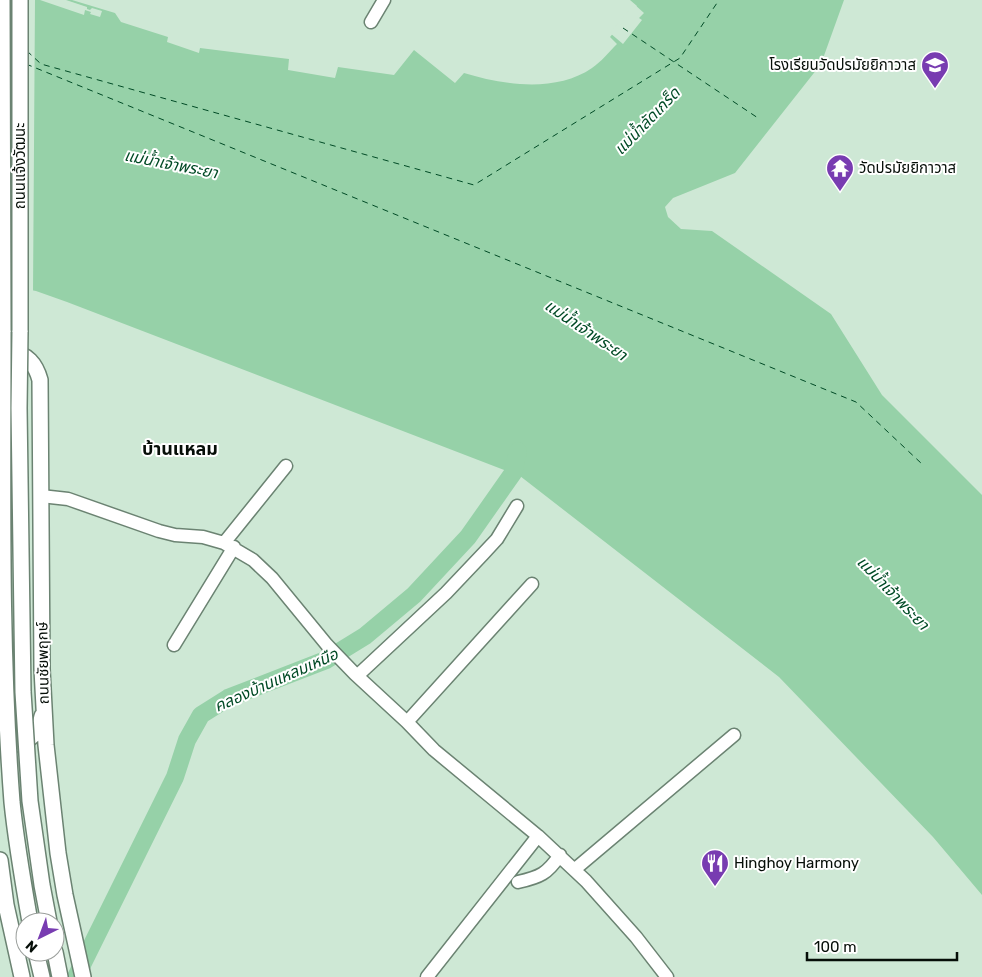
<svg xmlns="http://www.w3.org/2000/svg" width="982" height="977" font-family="Rubik,'Noto Sans Thai',sans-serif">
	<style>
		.water { fill: #96d1a8 }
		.pier { fill: #cee8d5 }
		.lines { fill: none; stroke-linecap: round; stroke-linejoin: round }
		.river { stroke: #96d1a8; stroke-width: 18 }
		.ferry { stroke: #004a25; stroke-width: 1; stroke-dasharray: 6 5; stroke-linecap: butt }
		.minor-casing { stroke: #6b8372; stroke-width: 15 }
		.major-casing { stroke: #6b8372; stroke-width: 18 }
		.minor { stroke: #fff; stroke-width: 12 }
		.major { stroke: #fff; stroke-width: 15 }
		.major-bridge-casing { stroke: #6b8372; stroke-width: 18; stroke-linecap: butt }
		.major-bridge { stroke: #fff; stroke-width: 15 }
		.labels { text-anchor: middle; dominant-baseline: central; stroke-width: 4; stroke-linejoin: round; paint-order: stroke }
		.poi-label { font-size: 15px; fill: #060e08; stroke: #fff; text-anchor: start }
		.street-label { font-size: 15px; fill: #060e08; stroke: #fff }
		.water-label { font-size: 16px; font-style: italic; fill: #004a25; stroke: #fff }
		.quarter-label { font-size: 18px; font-weight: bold; fill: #060e08; stroke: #fff }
	</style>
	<rect width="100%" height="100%" fill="#cee8d5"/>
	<!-- water -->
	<path class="water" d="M0,0h72l43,13 6,9 47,15 -1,5 32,11 1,-5 89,11 -1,11 47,8 3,-11 56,8 20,-25 41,33 9,-10c39,12 92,20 128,-5 9,-6 17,-16 25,-24l-7,-7 27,-31 -7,-6h214l-23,64 -86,109 -62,25 -8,9 3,10 13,12 31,2 119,83 51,81 100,100v400l-49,-58 -154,-160 -259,-201 -453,-174 -31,-11 -36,-7z"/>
	<!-- pier -->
	<path class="pier" d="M0,0h35l-2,293 -33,-7z
		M40,0h26l21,7v2l3,1 2,-2 10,3 -2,6 -10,-3 1,-2 -6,-2 -1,5z
		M634,4l10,9 -5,5 3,2 -19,24 -13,-11z"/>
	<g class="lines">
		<!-- river -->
		<path class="river" d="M76,977l99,-200 12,-37 14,-25 27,-17 98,-38 39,-24 49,-41 54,-58 45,-64 5,-22"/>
		<!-- ferry -->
		<path class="ferry" d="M623,28l135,90
			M27,51l14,13 433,121 206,-127 39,-58
			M26,64l830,338 66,62"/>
		<!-- minor casing -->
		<g class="minor-casing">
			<path id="minor" d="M371,22l13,-22
				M41,496l27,3 91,32 16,4 28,2 21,6 29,17 19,18 55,67 28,29 52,48 27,28 104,86 48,45 50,56 31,40
				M224,543l62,-77
				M174,645l60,-98
				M357,676l89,-83 37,-39 14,-15 20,-33
				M407,722l125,-138
				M574,870l160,-135
				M518,882c22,-5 29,-8 42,-27
				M427,977l111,-141"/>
		</g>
		<!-- major casing -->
		<g class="major-casing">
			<path id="major" d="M2,0l1,332
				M20,332v-332
				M9,353c18,-1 27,12 31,27l2,289 4,76 12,108 7,42 18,82
				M0,741c20,9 39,-4 42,-25
				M0,860l6,45 16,72
				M36,952l6,25
				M55,952l5,25"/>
		</g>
		<!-- minor -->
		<use href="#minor" class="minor"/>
		<!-- major -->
		<use href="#major" class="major"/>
		<!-- major-bridge casing -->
		<g class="major-bridge-casing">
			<path id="major-bridge" d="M3,332c0,156 -3,314 9,470 4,40 11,80 18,120
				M20,332l-1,76 4,284 7,109 12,84 7,37"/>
		</g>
		<!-- major-bridge -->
		<use href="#major-bridge" class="major-bridge"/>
	</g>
	<!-- icons -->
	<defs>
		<g id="school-pin" transform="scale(1.4375)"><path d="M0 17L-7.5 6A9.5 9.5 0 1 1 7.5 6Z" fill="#783cb1" stroke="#fff"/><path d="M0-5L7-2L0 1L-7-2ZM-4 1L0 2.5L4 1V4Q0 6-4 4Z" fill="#fff"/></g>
		<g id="temple-pin" transform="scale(1.4375)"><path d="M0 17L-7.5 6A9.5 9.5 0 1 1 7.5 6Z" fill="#783cb1" stroke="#fff"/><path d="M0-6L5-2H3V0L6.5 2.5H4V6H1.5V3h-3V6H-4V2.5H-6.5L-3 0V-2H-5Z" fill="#fff"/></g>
		<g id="restaurant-pin" transform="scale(1.4375)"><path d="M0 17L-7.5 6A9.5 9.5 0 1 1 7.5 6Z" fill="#783cb1" stroke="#fff"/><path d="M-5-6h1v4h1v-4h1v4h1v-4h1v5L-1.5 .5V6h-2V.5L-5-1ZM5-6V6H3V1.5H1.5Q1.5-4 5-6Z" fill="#fff"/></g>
	</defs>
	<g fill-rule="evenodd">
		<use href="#school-pin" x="935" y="65"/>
		<use href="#temple-pin" x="840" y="168"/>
		<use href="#restaurant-pin" x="715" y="863"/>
	</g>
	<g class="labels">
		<!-- poi labels -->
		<g class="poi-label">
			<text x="916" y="65" text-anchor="end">โรงเรียนวัดปรมัยยิกาวาส</text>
			<text x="859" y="168">วัดปรมัยยิกาวาส</text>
			<text x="734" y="863">Hinghoy Harmony</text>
		</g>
		<!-- street labels -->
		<g class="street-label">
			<text transform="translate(20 166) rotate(-90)">ถนนแจ้งวัฒนะ</text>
			<text transform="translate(43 663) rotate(-91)">ถนนชัยพฤกษ์</text>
		</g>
		<!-- water labels -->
		<g class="water-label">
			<text transform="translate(647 121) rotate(-46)">แม่น้ำลัดเกร็ด</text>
			<text transform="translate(171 164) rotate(11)">แม่น้ำเจ้าพระยา</text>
			<text transform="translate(586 330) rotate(34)">แม่น้ำเจ้าพระยา</text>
			<text transform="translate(893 593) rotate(46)">แม่น้ำเจ้าพระยา</text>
			<text transform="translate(276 680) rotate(-24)">คลองบ้านแหลมเหนือ</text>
		</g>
		<!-- quarter labels -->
		<g class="quarter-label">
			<text x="180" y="449">บ้านแหลม</text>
		</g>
	</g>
	<!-- north arrow -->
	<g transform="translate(40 937) rotate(222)"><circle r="24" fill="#ffffff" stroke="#9b9f9c"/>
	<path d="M0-4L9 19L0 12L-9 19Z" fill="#783cb1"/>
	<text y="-8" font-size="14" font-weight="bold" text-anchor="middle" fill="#060e08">N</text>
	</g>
	<!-- scale -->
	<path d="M807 952v8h150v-8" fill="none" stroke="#060e08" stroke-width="2.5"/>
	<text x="814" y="952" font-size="15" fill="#060e08" stroke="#ffffff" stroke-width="4" paint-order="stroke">100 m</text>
</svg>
